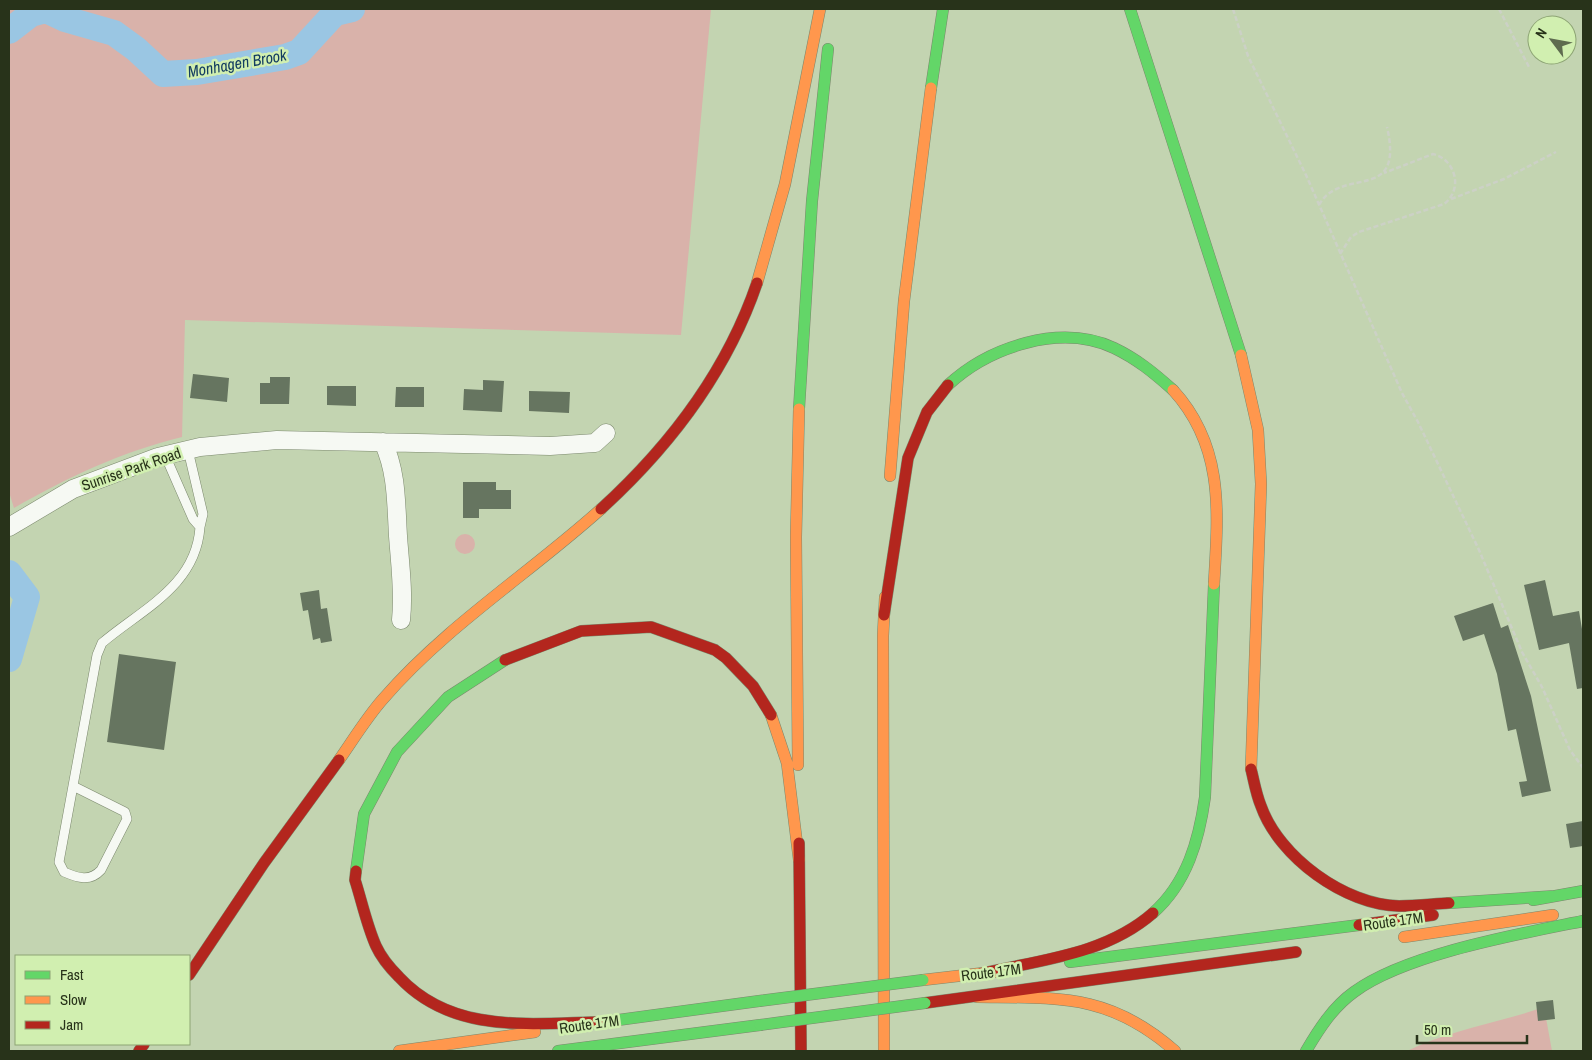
<svg xmlns="http://www.w3.org/2000/svg" width="1592" height="1060" font-family="'Archivo Narrow',sans-serif">
	<style>
		.green { fill: #d9b2aa }
		.lines { fill: none; stroke-linecap: round; stroke-linejoin: round }
		.river { stroke: #9ac6e3; stroke-width: 26 }
		.building { fill: #667560 }
		.lane-casing { stroke: #7b886d; stroke-width: 10 }
		.street-casing { stroke: #7b886d; stroke-width: 19 }
		.fast-casing { stroke: #7b886d; stroke-width: 12 }
		.slow-casing { stroke: #7b886d; stroke-width: 12 }
		.jam-casing { stroke: #7b886d; stroke-width: 12 }
		.path { stroke: #ccd1c6; stroke-width: 2.5; stroke-dasharray: 5 2.5; stroke-linecap: butt }
		.lane { stroke: #f6f9f3; stroke-width: 9 }
		.street { stroke: #f6f9f3; stroke-width: 18 }
		.fast { stroke: #63d668; stroke-width: 11 }
		.slow { stroke: #ff974d; stroke-width: 11 }
		.jam { stroke: #b3261e; stroke-width: 11 }
		.fast-bridge-casing { stroke: #7b886d; stroke-width: 12; stroke-linecap: butt }
		.fast-bridge { stroke: #63d668; stroke-width: 11 }
		.labels { text-anchor: middle; dominant-baseline: central; stroke-width: 5; stroke-linejoin: round; paint-order: stroke }
		.street-label { font-size: 15px; fill: #28331a; stroke: #d1efb0 }
		.water-label { font-size: 16px; font-style: italic; fill: #143d61; stroke: #d1efb0 }
	</style>
	<rect width="100%" height="100%" fill="#c3d4b1"/>
	<!-- green -->
	<path class="green" d="M9,9h702l-30,326 -496,-15 -3,117c-63,16 -112,39 -168,71l-5,-16z
		M455 544a10 10 0 1 1 20 0a10 10 0 1 1-20 0Z
		M1544,1007l8,44h-145c42,-21 92,-28 137,-44z"/>
	<g class="lines">
		<!-- river -->
		<path class="river" d="M9,31l22,-17 15,-4 19,9 49,14 22,16 27,25 34,-2 88,-15 14,-5 36,-39 17,-4
			M9,573l18,24 -18,62"/>
	</g>
	<!-- building -->
	<path class="building" d="M193,374l36,4 -2,24 -37,-4z
		M270,377h20l-1,27h-29v-21h10z
		M483,380l21,1 -2,31 -39,-2 1,-21 19,1z
		M327,386h29v20l-29,-1z
		M396,387h28v20h-29z
		M529,391l41,1 -1,21 -40,-2z
		M463,482h33v8h15v19h-32v9h-16z
		M1545,580l8,36 26,-5 4,24v53l-6,1 -8,-46 -30,7 -15,-65z
		M319,590l2,19 6,-1 5,33 -11,2 -1,-5 -7,2 -5,-30 -5,1 -3,-18z
		M1493,603l8,25 7,-3 23,71 20,95 -29,6 -3,-15 8,-1 -11,-52 -8,2 -11,-57 -13,-40 -21,7 -9,-25z
		M119,654l57,8 -12,88 -57,-8z
		M1583,821v25l-13,2 -4,-24z
		M1553,1000l2,19 -17,2 -2,-19z"/>
	<g class="lines">
		<!-- lane casing -->
		<g class="lane-casing">
			<path id="lane" d="M165,455l28,64 7,8 3,-13 -15,-64
				M73,786l52,26 2,7 -26,51c-11,12 -23,8 -37,2l-5,-10 38,-207 5,-12c40,-34 94,-57 98,-116"/>
		</g>
		<!-- street casing -->
		<g class="street-casing">
			<path id="street" d="M383,442c14,30 13,61 15,94 2,28 6,56 3,84
				M9,527l64,-38 85,-32 42,-10 77,-7 273,6 45,-3 11,-10"/>
		</g>
		<!-- fast casing -->
		<g class="fast-casing">
			<path id="fast" d="M1130,9l111,346
				M931,88l12,-79
				M948,385c41,-38 112,-62 166,-37 23,11 40,25 59,42
				M799,409l13,-208 16,-152
				M356,871l8,-57 33,-62 51,-55 57,-37
				M1533,900l50,-9
				M1449,903l106,-7
				M1153,913c34,-30 46,-73 52,-116l9,-213
				M1070,962l289,-37
				M581,1025l178,-24
				M558,1051l202,-26
				M577,1051l21,-5
				M1306,1051c13,-22 27,-44 48,-59 52,-38 165,-58 229,-71"/>
		</g>
		<!-- slow casing -->
		<g class="slow-casing">
			<path id="slow" d="M757,283l28,-99 35,-175
				M1241,355l17,75 3,54 -10,285
				M1173,390c52,57 45,123 41,194
				M890,476l14,-175 27,-213
				M771,715l16,48 12,97
				M339,760c14,-20 28,-43 44,-61 63,-73 147,-126 218,-190
				M798,765l-2,-228 3,-128
				M1404,937l149,-22
				M923,980l78,-9
				M977,997c82,1 132,-4 198,54
				M399,1051l136,-19
				M884,1051l-1,-415 2,-39"/>
		</g>
		<!-- jam casing -->
		<g class="jam-casing">
			<path id="jam" d="M601,509c68,-62 126,-138 156,-226
				M884,615l24,-157 19,-46 21,-27
				M505,660l76,-29 70,-4 64,23 11,8 27,28 18,29
				M1251,769c3,12 5,25 10,37 18,51 84,99 138,100 16,0 33,-2 50,-3
				M799,843l2,208
				M356,871l-1,9c7,22 12,46 21,66 5,11 14,22 23,31 54,58 132,46 204,45
				M1359,925l74,-10
				M979,974c60,-14 126,-19 174,-61
				M189,975l75,-112 75,-103
				M925,1003l371,-51
				M139,1051l5,-7"/>
		</g>
		<!-- path -->
		<path class="path" d="M1233,9l15,47 58,119 96,218 16,29 61,128 43,102 20,35 28,63 13,18
			M1499,9l30,58
			M1451,199l53,-20 52,-27
			M1319,205c22,-40 86,0 68,-78
			M1340,254l11,-17 8,-5 85,-28c20,-15 11,-45 -11,-50l-49,19"/>
		<!-- lane -->
		<use href="#lane" class="lane"/>
		<!-- street -->
		<use href="#street" class="street"/>
		<!-- fast -->
		<use href="#fast" class="fast"/>
		<!-- slow -->
		<use href="#slow" class="slow"/>
		<!-- jam -->
		<use href="#jam" class="jam"/>
		<!-- fast-bridge casing -->
		<g class="fast-bridge-casing">
			<path id="fast-bridge" d="M759,1001l164,-21
				M760,1025l165,-22"/>
		</g>
		<!-- fast-bridge -->
		<use href="#fast-bridge" class="fast-bridge"/>
	</g>
	<g class="labels">
		<!-- street labels -->
		<g class="street-label">
			<text transform="translate(131 469) rotate(-19)">Sunrise Park Road</text>
			<text transform="translate(1393 921) rotate(-8)">Route 17M</text>
			<text transform="translate(991 972) rotate(-7)">Route 17M</text>
			<text transform="translate(589 1024) rotate(-8)">Route 17M</text>
		</g>
		<!-- water labels -->
		<g class="water-label">
			<text transform="translate(237 63) rotate(-10)">Monhagen Brook</text>
		</g>
	</g>
	<!-- border -->
	<rect width="1592" height="1060" fill="none" stroke="#28331a" stroke-width="20"/>
	<!-- legend -->
	<rect x="15" y="955" width="175" height="90" fill="#d1efb0" stroke="#8da474"/>
	<rect x="25" y="971" width="25" height="8" fill="#63d668" stroke="#8da474"/>
	<text x="60" y="980" font-size="15" fill="#28331a">Fast</text>
	<rect x="25" y="996" width="25" height="8" fill="#ff974d" stroke="#8da474"/>
	<text x="60" y="1005" font-size="15" fill="#28331a">Slow</text>
	<rect x="25" y="1021" width="25" height="8" fill="#b3261e" stroke="#8da474"/>
	<text x="60" y="1030" font-size="15" fill="#28331a">Jam</text>
	<!-- north arrow -->
	<g transform="translate(1552 40) rotate(302)"><circle r="24" fill="#d1efb0" stroke="#8da474"/>
	<path d="M0-4L9 19L0 12L-9 19Z" fill="#5e6b4f"/>
	<text y="-8" font-size="14" font-weight="bold" text-anchor="middle" fill="#28331a">N</text>
	</g>
	<!-- scale -->
	<path d="M1417 1035v8h110v-8" fill="none" stroke="#28331a" stroke-width="2.5"/>
	<text x="1424" y="1035" font-size="15" fill="#28331a" stroke="#d1efb0" stroke-width="4" paint-order="stroke">50 m</text>
</svg>
